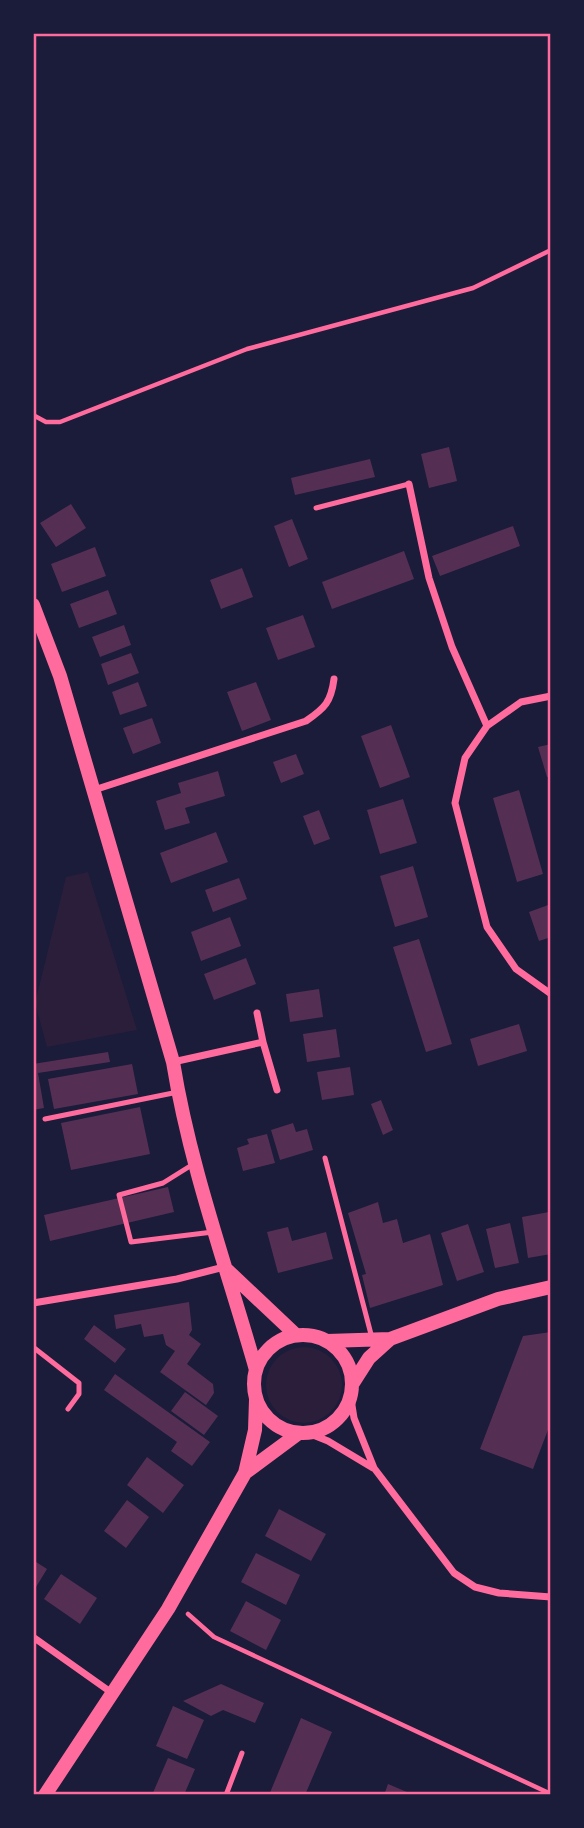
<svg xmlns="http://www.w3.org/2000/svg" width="584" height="1828" font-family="'IBM Plex Serif',serif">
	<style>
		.green { fill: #2a1e3b }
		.building { fill: #542f53 }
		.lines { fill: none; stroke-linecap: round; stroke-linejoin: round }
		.path { stroke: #ff6b9d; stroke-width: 4.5 }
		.service { stroke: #ff6b9d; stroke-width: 5 }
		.minor { stroke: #ff6b9d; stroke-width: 7 }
		.secondary { stroke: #ff6b9d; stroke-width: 14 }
		.neatline { fill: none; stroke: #ff6b9d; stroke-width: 2.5 }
	</style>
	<rect width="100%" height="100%" fill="#1b1b3a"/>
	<!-- green -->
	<path class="green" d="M88,872l49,158 -90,17 -12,-44 31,-126z
		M266 1385a38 38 0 1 1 76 0a38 38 0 1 1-76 0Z"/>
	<!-- building -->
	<path class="building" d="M449,447l8,34 -28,7 -8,-34z
		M370,459l5,18 -80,18 -4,-17z
		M71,504l15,24 -30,19 -16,-24z
		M292,519l16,40 -19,8 -15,-41z
		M513,526l7,20 -80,30 -8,-20z
		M95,547l11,29 -44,16 -11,-28z
		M404,551l10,28 -82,30 -10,-27z
		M242,568l11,29 -32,12 -11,-29z
		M108,590l9,24 -38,14 -9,-24z
		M303,615l12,32 -37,13 -12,-32z
		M124,625l7,20 -31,12 -8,-20z
		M131,653l8,20 -31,12 -7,-21z
		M138,682l9,24 -27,9 -8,-23z
		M256,682l15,38 -29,11 -15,-39z
		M152,718l9,25 -28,11 -10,-26z
		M391,725l19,52 -30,11 -19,-52z
		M551,744v32l-4,1 -9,-30z
		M296,754l8,20 -23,9 -8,-21z
		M218,771l7,25 -40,12 5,15 -25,7 -9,-29 25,-8 -3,-10z
		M519,790l24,84 -26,8 -24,-84z
		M403,799l14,44 -37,11 -13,-44z
		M319,810l11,29 -16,6 -11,-29z
		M216,832l12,30 -57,21 -11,-30z
		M413,866l15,51 -33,10 -15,-51z
		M239,878l8,21 -34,13 -8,-22z
		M551,904v33l-12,4 -10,-29z
		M230,917l11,29 -40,15 -10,-29z
		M419,939l33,105 -26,8 -33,-105z
		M246,958l10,26 -42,16 -10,-26z
		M319,989l4,28 -33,5 -4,-28z
		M519,1024l8,27 -49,15 -8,-27z
		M336,1029l4,28 -33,5 -4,-28z
		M108,1052l2,10 -72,11 6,35 -11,2v-46z
		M132,1064l6,30 -84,15 -6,-30z
		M350,1067l4,28 -32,5 -5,-28z
		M381,1100l12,30 -10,5 -12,-31z
		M140,1107l10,47 -79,16 -10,-47z
		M293,1123l3,9 11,-3 6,21 -33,10 -9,-30z
		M267,1134l8,29 -32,8 -6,-23 12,-4 -2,-5z
		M168,1187l6,25 -124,29 -6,-26z
		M378,1202l5,21 14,-4 6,24 27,-9 13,51 -73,23 -8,-33 4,-1 -18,-61z
		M549,1212l2,42 -23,4 -6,-41z
		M510,1223l9,40 -24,5 -9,-39z
		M468,1224l16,48 -27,9 -16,-48z
		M288,1227l4,14 34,-9 7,27 -55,14 -11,-41z
		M189,1302l3,28 -3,5 12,9 -14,20 26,20 1,9 -8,12 -46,-33 15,-21 -9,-6 -3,-11 -19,3 -3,-13 -25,5 -2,-14z
		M94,1325l32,24 -11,14 -31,-24z
		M551,1332v90l-18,47 -53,-20 43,-113z
		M115,1374l95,68 -18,24 -21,-15 6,-9 -73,-52z
		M185,1392l33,24 -14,19 -33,-24z
		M147,1457l37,28 -21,28 -36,-28z
		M127,1500l22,17 -23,31 -22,-17z
		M279,1509l47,25 -15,27 -46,-25z
		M256,1553l44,22 -14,30 -45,-23z
		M33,1560l14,9 -14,23z
		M61,1574l36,24 -17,26 -36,-25z
		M246,1601l35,19 -15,30 -36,-19z
		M221,1684l43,19 -9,20 -32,-13 -12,6 -28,-15z
		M173,1706l31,14 -17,39 -31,-13z
		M301,1718l31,14 -27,63h-36z
		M168,1758l27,11 -11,26h-32z
		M388,1784l26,11h-30z"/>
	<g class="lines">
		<!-- path -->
		<path class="path" d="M33,415l13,7h14l187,-73 226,-61 78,-38
			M188,1614l26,23 337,157"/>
		<!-- service -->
		<path class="service" d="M316,508l93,-24
			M45,1119l133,-27
			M325,1158l47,180
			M195,1163l-32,20 -44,12 12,47 82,-10
			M33,1347l46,36v11l-11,15
			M226,1795l16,-42"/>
		<!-- minor -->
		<path class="minor" d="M409,484l20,94 23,69 35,79
			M551,696l-30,6 -34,24 -22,32 -10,45 32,124 29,42 35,25
			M94,790l212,-69c19,-13 25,-19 28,-42
			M263,1042l14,48
			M173,1062l90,-20 -6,-29
			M33,1303l144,-24 47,-12
			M351,1399l3,19 20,50 80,105 21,14 24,6 52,4
			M308,1433l20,8 45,27
			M33,1637l79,56"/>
		<!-- secondary -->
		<path class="secondary" d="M33,605l27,71 113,386c17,105 54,206 83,308
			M225,1268l71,67
			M254 1384a49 49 0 1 1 98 0a49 49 0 1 1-98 0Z
			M327,1341l63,-2 108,-40 53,-12
			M353,1383l16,-25 21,-19
			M245,1473l54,-40
			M45,1795l123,-186 77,-136 10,-43 1,-30"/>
	</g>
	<!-- border -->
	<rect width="584" height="1828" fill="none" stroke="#1b1b3a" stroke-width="70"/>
	<rect x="35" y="35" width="514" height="1758" class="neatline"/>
</svg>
